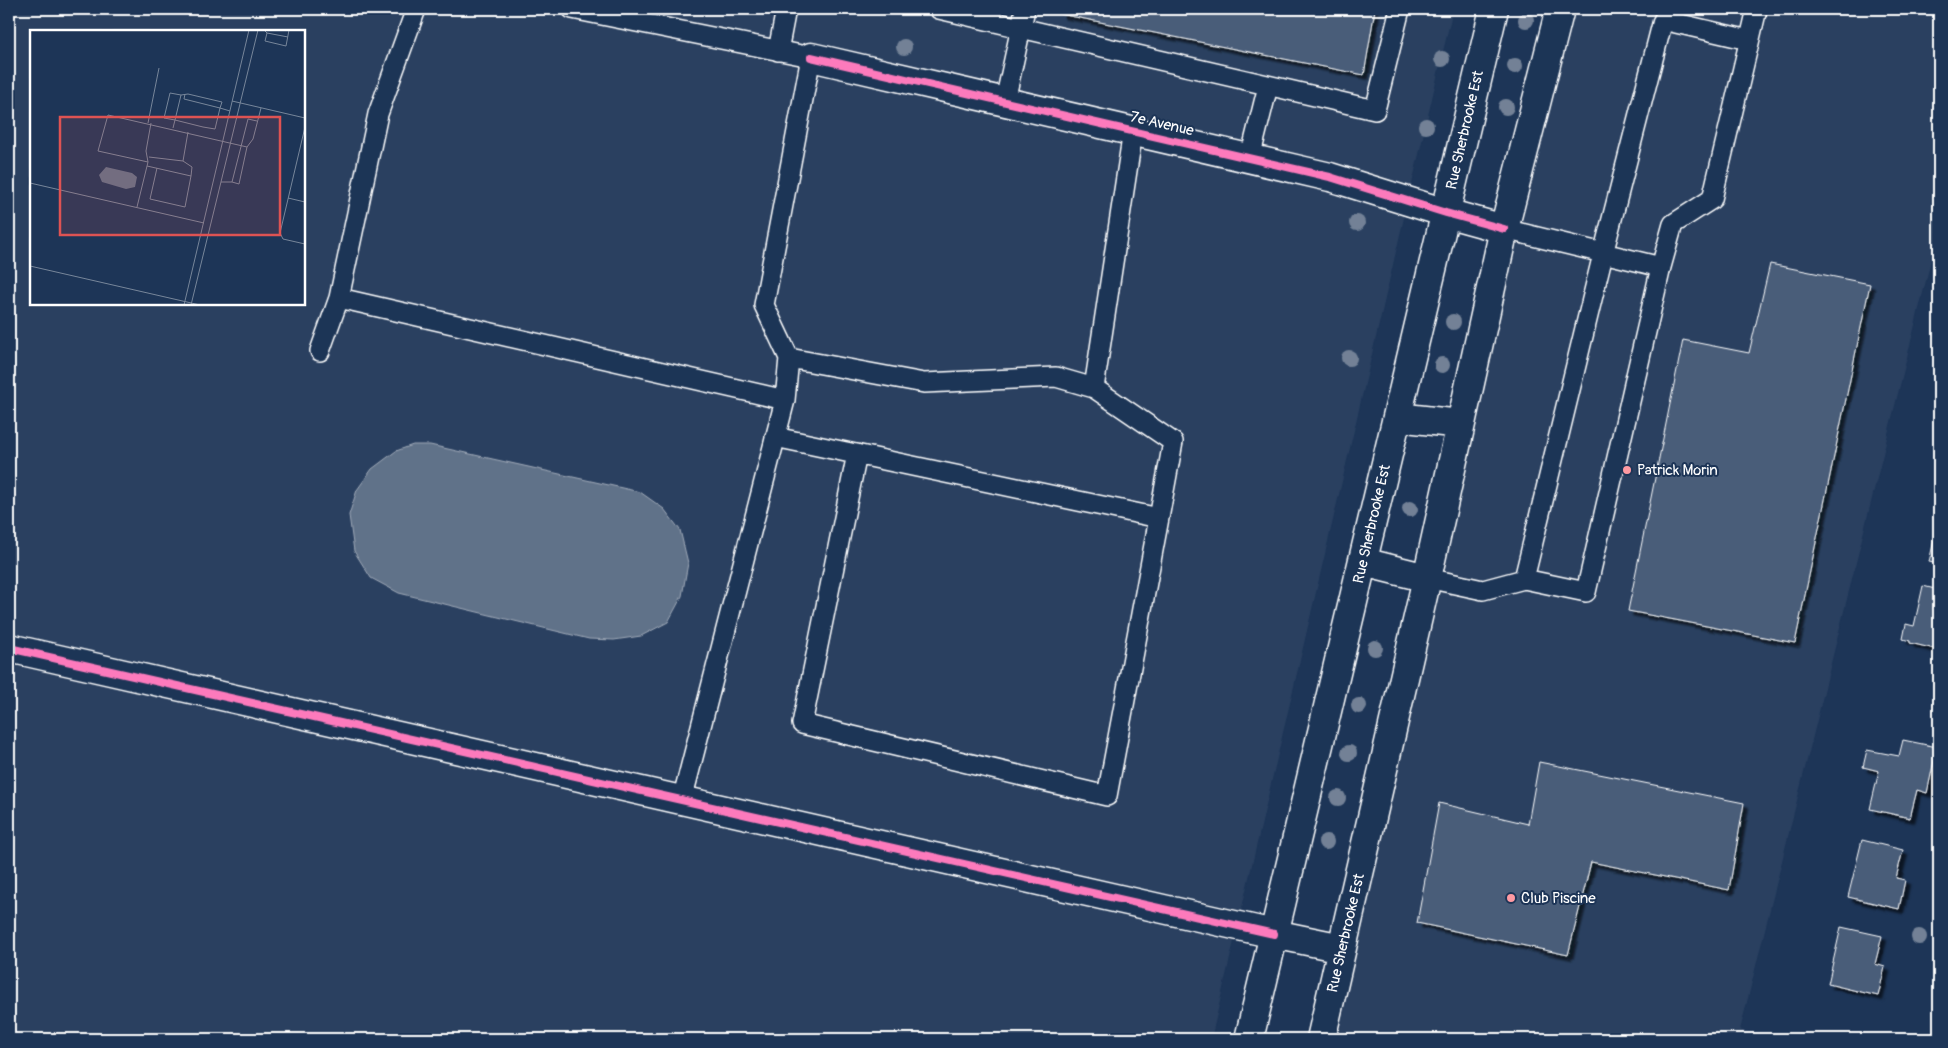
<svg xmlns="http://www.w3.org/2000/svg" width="1948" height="1048" font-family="Pangolin,sans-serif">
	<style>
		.built { fill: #2a4161; fill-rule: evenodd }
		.water { fill: #617289; stroke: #a0aab8 }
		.building { fill: #4a5d79; stroke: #fff; filter: url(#shadow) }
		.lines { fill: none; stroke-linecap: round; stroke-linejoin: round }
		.lane-casing { stroke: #fff; stroke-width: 22 }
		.street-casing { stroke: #fff; stroke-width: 31 }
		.primary-casing { stroke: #fff; stroke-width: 31 }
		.lane { stroke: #1d3557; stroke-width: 19 }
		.street { stroke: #1d3557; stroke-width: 28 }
		.primary { stroke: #1d3557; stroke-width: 28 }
		.cycleway-casing { stroke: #1d3557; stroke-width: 11 }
		.cycleway { stroke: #fd7abc; stroke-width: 8 }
		.tree { fill: #738196 }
		.poi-dot { fill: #ff9aa2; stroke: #1d3557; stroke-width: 2 }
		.labels { text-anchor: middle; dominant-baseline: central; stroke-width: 4; stroke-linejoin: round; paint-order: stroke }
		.street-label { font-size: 15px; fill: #fff; stroke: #1d3557 }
		.poi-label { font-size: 15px; fill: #fff; stroke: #1d3557; text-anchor: start }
		.inset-road { fill: none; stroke: #77869a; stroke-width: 1 }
		.view { fill: #de5353; fill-opacity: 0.15; stroke: #de5353; stroke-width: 2.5 }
		.inset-edge { fill: none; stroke: #fff; stroke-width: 2.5 }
	</style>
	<defs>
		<filter id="shadow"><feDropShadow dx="4.5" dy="4.5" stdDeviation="1" flood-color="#0009"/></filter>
	</defs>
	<rect width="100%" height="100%" fill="#1d3557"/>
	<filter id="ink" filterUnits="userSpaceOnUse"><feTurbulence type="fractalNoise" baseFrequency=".02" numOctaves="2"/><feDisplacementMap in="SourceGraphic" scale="10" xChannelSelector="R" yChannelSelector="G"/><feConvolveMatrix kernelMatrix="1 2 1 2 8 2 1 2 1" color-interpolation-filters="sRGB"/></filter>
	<g filter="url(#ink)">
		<!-- built -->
		<path class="built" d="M9,9h1444l-242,1030h-1202zM31,31h273v273h-273z
			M1571,9h368v219l-199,802 42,9h-461z"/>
		<!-- water -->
		<path class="water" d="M413,445h17l210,47 24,17 16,21 8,33 -6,33 -14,26 -27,14 -27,4 -25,-1 -190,-46 -28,-15 -17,-27 -5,-36 8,-25 15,-21 24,-18z"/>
		<!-- building -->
		<path class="building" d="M1061,9h314l-11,66 -304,-61z
			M1770,264l100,20 -75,359 -167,-32 55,-271 66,13z
			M1939,518v46l-10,-2z
			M1923,586l16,4v60l-29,-7v-2l-7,-2 3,-15 8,2z
			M1903,740l34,7 -10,46 -10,-3 -7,28 -40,-9 9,-38 -16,-4 4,-17 32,6z
			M1539,762l205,41 -15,87 -138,-28 -23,93 -151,-32 22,-120 89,21z
			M1862,840l41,10 -7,28 9,2 -6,29 -51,-12z
			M1841,927l41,9 -7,28 10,3 -7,29 -50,-12z"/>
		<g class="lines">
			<!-- lane casing -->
			<g class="lane-casing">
				<path id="lane" d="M416,9l-38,105 -39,184 446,102
					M572,9l239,48 -47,248 25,53 -4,42 -103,400
					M939,9l436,101 25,-101
					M778,51l8,-42
					M1005,101l20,-92
					M1133,131l-39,257 79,54 -14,76
					M1250,158l18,-72
					M1504,229l157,38 12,-43 39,-25 45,-190
					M320,351l19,-53
					M789,358l135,25 132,-6 38,11
					M775,437l384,81 -52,278 -305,-72 55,-270
					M1427,578l56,12 41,-11 79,-325 60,-234 86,20
					M1524,579l62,13 75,-325"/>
			</g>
			<!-- street casing -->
			<g class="street-casing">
				<path id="street" d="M811,57l519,120 116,36 58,16
					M9,648l1265,286"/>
			</g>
			<!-- primary casing -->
			<g class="primary-casing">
				<path id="primary" d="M1397,417l64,7
					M1363,562l64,16
					M1274,934l68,14
					M1249,1039l245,-1030
					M1321,1039l106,-461 77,-349 56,-220"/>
			</g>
			<!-- lane -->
			<use href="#lane" class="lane"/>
			<!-- street -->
			<use href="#street" class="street"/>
			<!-- primary -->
			<use href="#primary" class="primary"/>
			<!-- cycleway casing -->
			<g class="cycleway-casing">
				<path id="cycleway" d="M811,57l519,120 116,36 58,16
					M9,648l1265,286"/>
			</g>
			<!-- cycleway -->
			<use href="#cycleway" class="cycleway"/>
		</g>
		<!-- trees -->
		<g class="tree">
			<circle cx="1526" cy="20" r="8"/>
			<circle cx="904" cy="47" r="8"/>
			<circle cx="1442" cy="59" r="8"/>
			<circle cx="1515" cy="66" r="8"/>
			<circle cx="1506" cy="107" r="8"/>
			<circle cx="1426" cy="126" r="8"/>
			<circle cx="1357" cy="223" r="8"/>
			<circle cx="1453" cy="322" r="8"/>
			<circle cx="1349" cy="358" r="8"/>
			<circle cx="1442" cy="365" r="8"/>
			<circle cx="1410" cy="509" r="8"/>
			<circle cx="1375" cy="648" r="8"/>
			<circle cx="1359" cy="706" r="8"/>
			<circle cx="1349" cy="753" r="8"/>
			<circle cx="1338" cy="798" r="8"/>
			<circle cx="1326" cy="842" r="8"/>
			<circle cx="1919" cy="937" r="8"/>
		</g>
	</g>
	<!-- markers -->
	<g class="poi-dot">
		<circle cx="1627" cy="470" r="5"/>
		<circle cx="1511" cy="898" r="5"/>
	</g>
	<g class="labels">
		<!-- street labels -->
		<g class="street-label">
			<text transform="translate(1162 124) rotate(13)">7e Avenue</text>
			<text transform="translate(1465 130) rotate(-77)">Rue Sherbrooke Est</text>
			<text transform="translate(1372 524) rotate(-77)">Rue Sherbrooke Est</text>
			<text transform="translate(1346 933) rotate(-77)">Rue Sherbrooke Est</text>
		</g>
		<!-- poi labels -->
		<g class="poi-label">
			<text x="1637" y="470">Patrick Morin</text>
			<text x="1521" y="898">Club Piscine</text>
		</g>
	</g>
	<!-- overview -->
	<g transform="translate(30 30)">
		<rect width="275" height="275" fill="#1d3557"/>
		<path d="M76,137l26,6 5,4 -2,10 -9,2 -24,-7 -3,-7z" fill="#617289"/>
		<path class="inset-road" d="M234,0l3,3 -2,8 21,5 3,-16M237,3l21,4M151,65l7,-1 34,8 -2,6 -36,-9 1,-5M202,71l73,17M118,93l11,-55M275,97l-25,106 3,6 22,5M143,98l2,-8 6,-25 -11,-2 -6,25 11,2 28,7 12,2 5,-21 10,3M158,102l-5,29 9,6 -1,9M119,127l34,4M118,132l-50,-11 10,-36 139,32 6,-8 8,-31M117,136l44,10 -6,31 -35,-8 7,-31M191,152h11l16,-63 9,2M202,152l7,2 8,-37M0,153l174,40M258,168l17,4M107,177l11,-45 -2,-11 5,-28M0,236l170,39M154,275l65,-275M161,275l67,-275"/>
		<path class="view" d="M30,87h220v118h-220z"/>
		<rect width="275" height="275" class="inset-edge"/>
	</g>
	<!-- margin -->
	<rect width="1948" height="1048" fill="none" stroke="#1d3557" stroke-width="30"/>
	<rect x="15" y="15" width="1918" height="1018" fill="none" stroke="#fff" stroke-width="2" filter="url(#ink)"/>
</svg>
